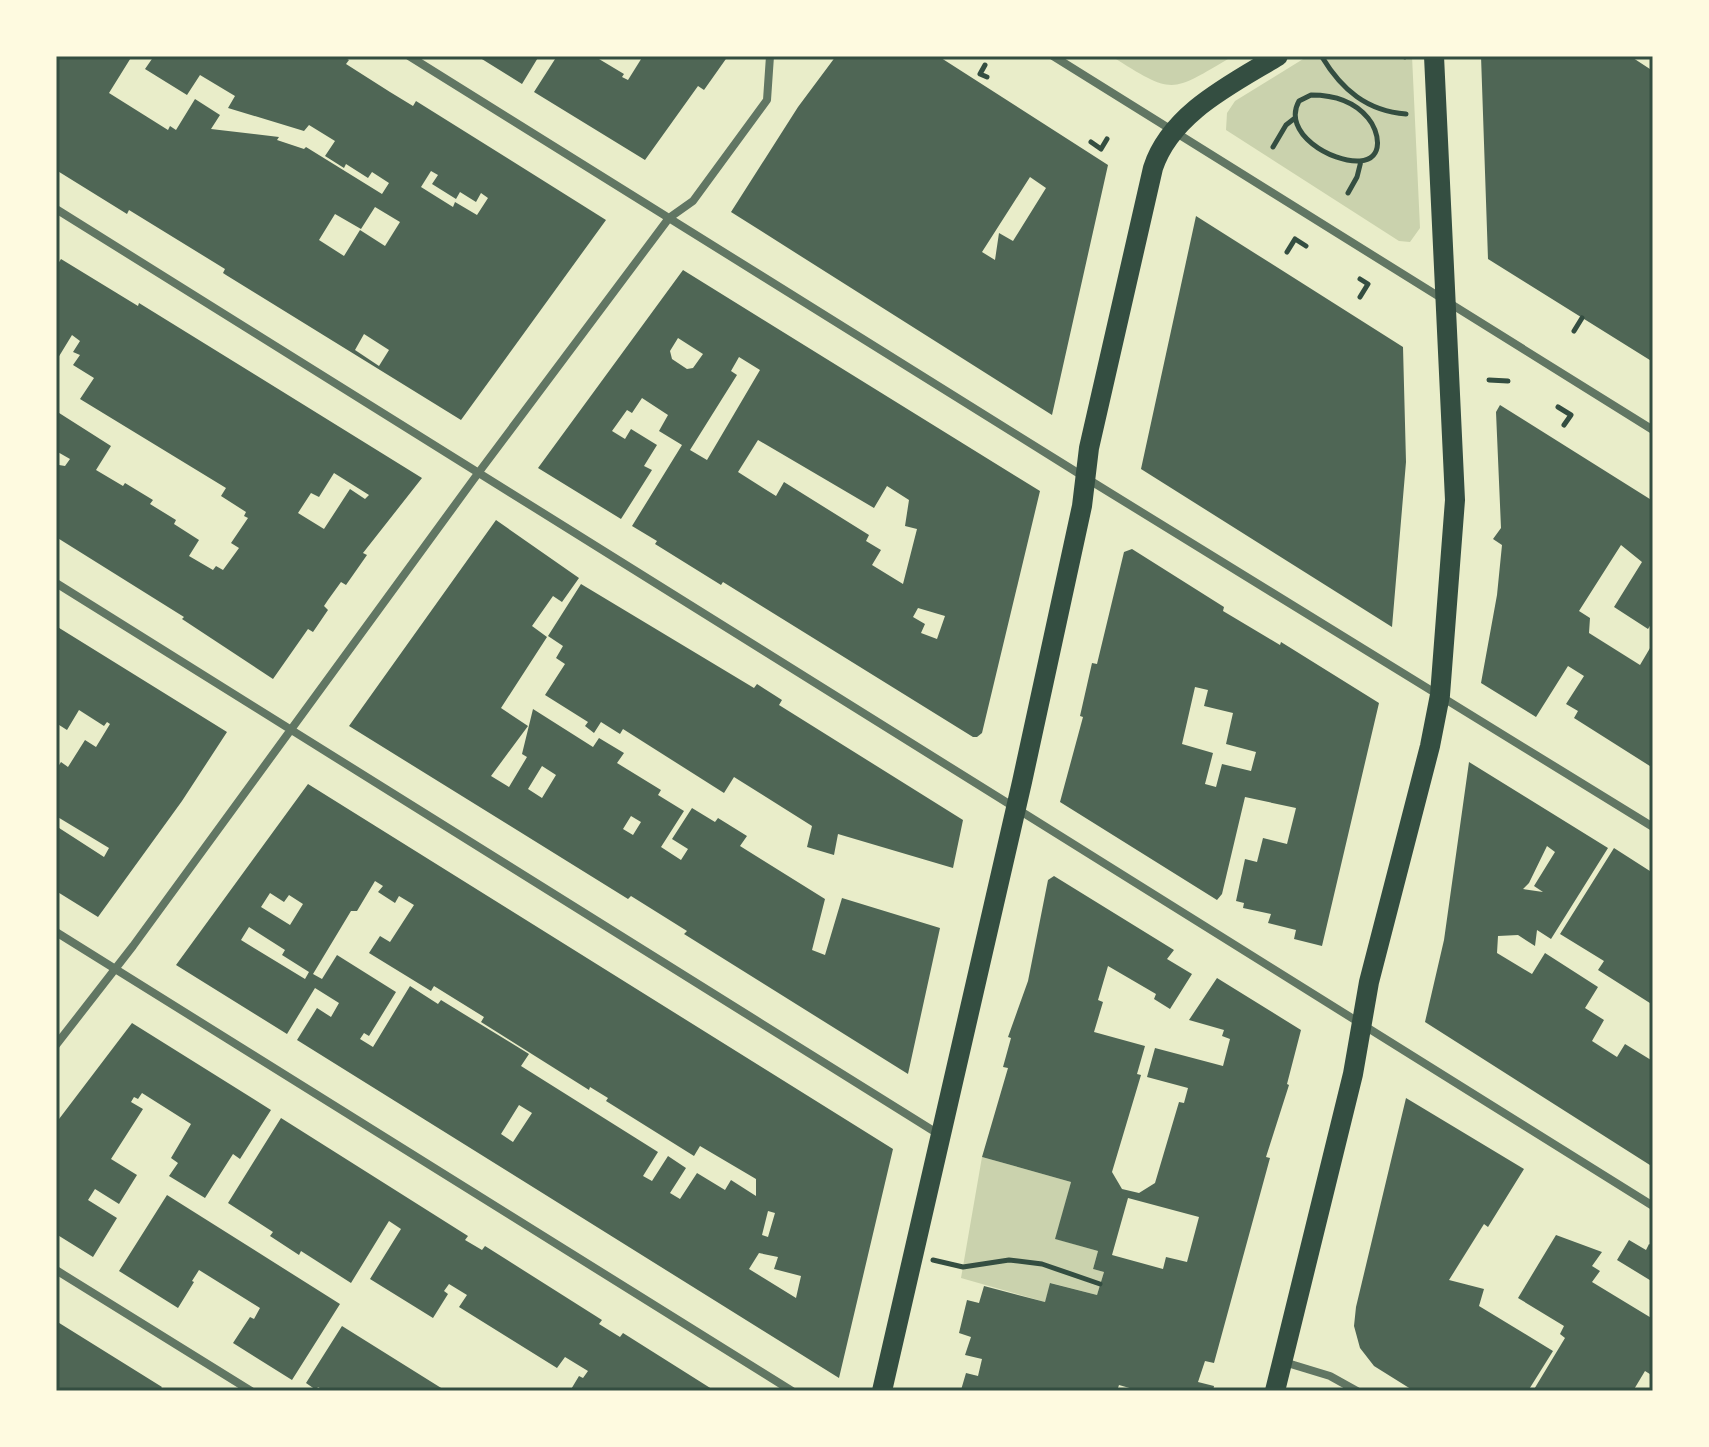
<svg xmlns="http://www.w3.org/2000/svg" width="1709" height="1447" font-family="'Exo 2',sans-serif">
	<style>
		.green { fill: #cad2ad }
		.building { fill: #4f6655; fill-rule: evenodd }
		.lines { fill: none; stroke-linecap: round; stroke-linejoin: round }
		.path { stroke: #344e41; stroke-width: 5 }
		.minor { stroke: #617663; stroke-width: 8 }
		.primary { stroke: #344e41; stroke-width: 20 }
		.neatline { fill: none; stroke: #344e41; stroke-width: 3 }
	</style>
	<rect width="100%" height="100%" fill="#e9edc9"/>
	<!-- green -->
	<path class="green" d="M1111,56h122c-63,37 -58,40 -122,0z
		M1308,56h104l8,172 -10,14 -11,-1 -173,-111 1,-17 8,-12z
		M982,1157l89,25 -15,57 42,12 -5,18 11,3 -7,23 -46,-12 -6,19 -84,-24z"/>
	<!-- building -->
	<path class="building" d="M56,56h76l-23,37 59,37 2,-4 6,4 19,-31 25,16 -9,14 68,8 -2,3 27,9 2,-2 76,47 7,-11 -17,-11 -4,6 -22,-14 -2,4 -19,-12 10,-15 -26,-16 -5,6 -76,-23 7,-12 -35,-21 -13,20 -42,-26 9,-13h188l7,4 -3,4 44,28 23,14 3,-5 190,119 -145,200 -235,-145 -3,-2 2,-4 -96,-59 -2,4 -71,-44zM431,171l7,4 -6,9 24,15 4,-7 16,10 5,-9 7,5 -11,17 -22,-13 -2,5 -32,-20zM375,207l25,15 -15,24 -25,-16 -16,26 -25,-16 16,-26 26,15zM364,334l25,16 -10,16 -24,-16z
		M477,56h62l-17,28z
		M557,56h37l30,18 -2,3 6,3 15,-24h85l-24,34 -6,-4 -53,74 -111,-68z
		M836,56h102l170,109 -56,250 -321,-203 67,-105zM1030,177l16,11 -33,53 -14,-8 -4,27 -13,-8z
		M1481,56h149l23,15v291l-165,-103z
		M1196,216l207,131 3,115 -14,165 -251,-158z
		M61,259l77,47 1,-3 283,175 -59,75 4,2 -21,30 -5,-3 -13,18 -4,6 4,4 -15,22 -5,-3 -35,50 -91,-60 2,-2 -128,-80v-68l3,-4 6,1 5,-7 -14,-8v-40l55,35 -15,24 27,16 2,-3 28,17 -3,4 26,16 -2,4 25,16 -10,16 24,14 3,-4 7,4 16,-22 -8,-5 17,-25 -4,-2 2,-4 -25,-16 5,-8 -146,-89 14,-21 -21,-13 7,-10 -7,-3 7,-11 -8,-6 -14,23 -2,-1v-90zM334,473l35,22 -4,4 -15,-10 -26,40 -26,-16 13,-20 8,4z
		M683,270l357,221 -58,242 -5,4h-4l-250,-155 -2,3 -66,-41 2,-3 -25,-15 50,-81 -23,-14 9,-16 -26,-17 -10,15 -5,-3 -15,21 13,8 6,-10 26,16 -13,21 8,4 -31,49 -83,-51zM678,338l25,16 -10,14 -6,1 -15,-10 -2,-8zM739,357l21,13 -53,90 -17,-10 47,-75 -6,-4zM758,440l116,68 13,-22 22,14 -4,26 12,3 -14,55 -31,-19 9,-15 -15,-9 3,-6 -85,-53 -8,14 -38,-24zM918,608l27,8 -8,23 -16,-6 4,-9 -12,-7z
		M1500,405l153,96v120l-5,8 -34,-22 28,-45 -21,-17 -42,66 11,7 -1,15 51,32 13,-22v125l-79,-50 4,-7 -12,-7 18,-28 -16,-10 -32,51 -55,-34 16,-88 5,-50 -9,-6 8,-11 -5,-116z
		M496,520l83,58 -17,24 -9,-6 -21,30 15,11 -46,71 27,18 -37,50 18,11 18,-30 -5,-3 11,-45 60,38 6,-9 25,15 -7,10 44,27 -3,5 26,16 -23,36 20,13 7,-11 -16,-10 20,-31 23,14 3,-4 29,18 -7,10 85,53 -13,51 13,5 17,-57 98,30 -32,146 -224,-140 3,-3 -56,-35 -3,3 -279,-173zM542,766l14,9 -14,23 -14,-9zM631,816l10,6 -8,13 -10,-6z
		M1132,549l92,58 -1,4 57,34 1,-3 98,61 -57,243 -28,-7 2,-9 -28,-7 3,-9 -28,-6 1,-5 -8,-2 9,-42 12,3 6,-24 24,6 9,-36 -51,-11 -23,97 -5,6 -157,-98 23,-85 -3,-1 12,-53 5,1 27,-112zM1195,687l13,3 -4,16 29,7 -7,31 30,8 -5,19 -29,-7 -6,23 -11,-3 8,-31 -31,-9z
		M581,584l173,104 3,-4 25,16 -3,5 184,115 -10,48 -115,-34 -4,21 -27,-8 5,-21 -78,-49 -10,16 -101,-64 -3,5 -19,-12 -7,11 -9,-7 3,-4 -43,-27 20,-31 -9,-6 7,-12 -15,-10z
		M56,626l171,106 -45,69 -84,116 -42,-26v-65l48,31 5,-9 -53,-32v-46l5,-8 7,5 17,-27 11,7 14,-23 -3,-2 -3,4 -25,-16 -12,20 -11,-7z
		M1469,762l139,86 -57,91 -14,-9 -2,16 -17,-11 -20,1 -1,17 35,21 13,-21 53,34 -13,21 19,12 -12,21 25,16 8,-13 26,16 2,-4v111l-228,-145 19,-82zM1547,846l8,6 -21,34 9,6 -20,-3 6,-6z
		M308,784l585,365 -54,229 -542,-338 20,-32 14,9 8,-14 -24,-15 -28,46 -111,-69zM375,881l8,5 -5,6 17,11 4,-7 15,9 -24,37 -10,-6 -11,17 62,38 3,-5 50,31 -3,5 108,68 1,-3 18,11 -2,3 88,55 6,-10 56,33v17l-25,-16 -6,10 -28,-17 -17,26 -10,-6 16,-25 -18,-12 -16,25 -9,-5 15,-24 -137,-86 8,-12 -88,-54 -3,4 -28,-18 -37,61 -13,-8 4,-6 5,3 27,-44 -59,-37 -15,24 -9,-5 38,-63h6zM270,893l14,9 5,-7 14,9 -13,21 -29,-18zM249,927l36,23 -3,5 27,17 -4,7 -64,-39zM519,1105l13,8 -19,29 -12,-8zM768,1211l7,2 -7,24 -6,-2zM759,1253l19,4 -4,12 27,7 -5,22 -47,-29z
		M1614,848l39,25v132l-55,-35 6,-9 -44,-27z
		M1054,876l120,74 -7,9 25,15 -22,35 -16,-10 2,-5 -48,-28 -10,34 5,2 -9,30 51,14 -8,28 4,1 -29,97 10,17 17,4 16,-10 24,-81 5,1 4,-15 -41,-11 8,-29 68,18 7,-27 -8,-3 2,-6 -35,-10 28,-42 84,52 -14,54 2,1 -23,72 4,1 -56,205 -9,-2 -7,21 16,4 -1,5h-73l-21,-6 -2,6 -156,-1 5,-17 12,3 4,-17 -17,-4 6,-18 -12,-4 8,-33 12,3 5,-17 61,16 5,-19 47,12 7,-23 -11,-3 5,-18 -43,-12 16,-57 -89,-25 26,-89 -5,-1 8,-29 -3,-1 20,-56 20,-101zM1128,1198l71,19 -12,45 -21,-5 -3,12 -51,-14z
		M132,1023l139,87 -31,49 -7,-5 -28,44 -36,-22 9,-13 -7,-5 20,-34 -49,-31 -4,6 -4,-2 -3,5 12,7 -32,50 26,16 -18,29 -24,-15 -7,11 29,18 -24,39 -37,-23v-111z
		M1406,1098l118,71 -36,58 -4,-3 -35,56 35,9 -5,17 74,45 -25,40h-114l-40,-25 -14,-18 -6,-22 2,-19z
		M281,1118l187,118 -3,4 17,10 3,-4 117,74 -3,4 21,13 3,-4 92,58h-145l9,-15 4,2 5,-7 -23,-14 -8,11 -98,-61 8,-12 -18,-11 -5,7 4,3 -15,24 -63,-39 31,-50 -12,-8 -38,62 -50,-32 -2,4 -29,-19 3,-4 -45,-29z
		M167,1195l173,109 -48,76 -59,-37 17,-26 4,2 6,-11 -61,-38 -7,11 2,1 -16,26 -59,-37z
		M1556,1235l46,17 -10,14 8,5 -8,11 61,37v57l-8,-5 -12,20h-100l32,-53 -5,-4 4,-8 -46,-28z
		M1629,1240l17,10 3,-6 4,2v36l-36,-22z
		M56,1321l106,66 -3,4h-103z
		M342,1326l104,65h-121l-7,-4 -2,3 -10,-7z"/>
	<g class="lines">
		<!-- path -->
		<path class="path" d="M1403,56l2,1
			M1322,57c20,33 45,54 84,57
			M985,65l-5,9 7,3
			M1311,95c21,0 43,6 57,23 11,13 17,41 -8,43 -28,2 -79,-28 -61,-60z
			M1091,142l10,7 6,-10
			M1273,147l13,-22 9,-7
			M1348,193l9,-16 4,-16
			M1287,252l8,-13 11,7
			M1360,297l8,-13 -8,-5
			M1574,331l8,-13
			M1489,380l19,1
			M1558,407l13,8 -7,10
			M933,1260l30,7 46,-7 33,4 58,20"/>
		<!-- minor -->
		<path class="minor" d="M409,56l677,422 567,349
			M1053,56l600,374
			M56,209l1597,997
			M56,583l884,552
			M56,932l736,459
			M56,1045l77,-99 346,-474 190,-254 24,-17 74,-101 3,-44
			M56,1270l195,121
			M1284,1362l46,14 27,15"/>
		<!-- primary -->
		<path class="primary" d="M882,1391l140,-609 60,-276 7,-58 64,-280c18,-55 79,-84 125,-112
			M1275,1391l78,-317 16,-92 61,-236 10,-51 15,-195 -21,-444"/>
	</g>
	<!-- border -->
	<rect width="1709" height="1447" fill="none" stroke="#fefae0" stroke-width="116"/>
	<rect x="58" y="58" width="1593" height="1331" class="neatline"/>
</svg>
